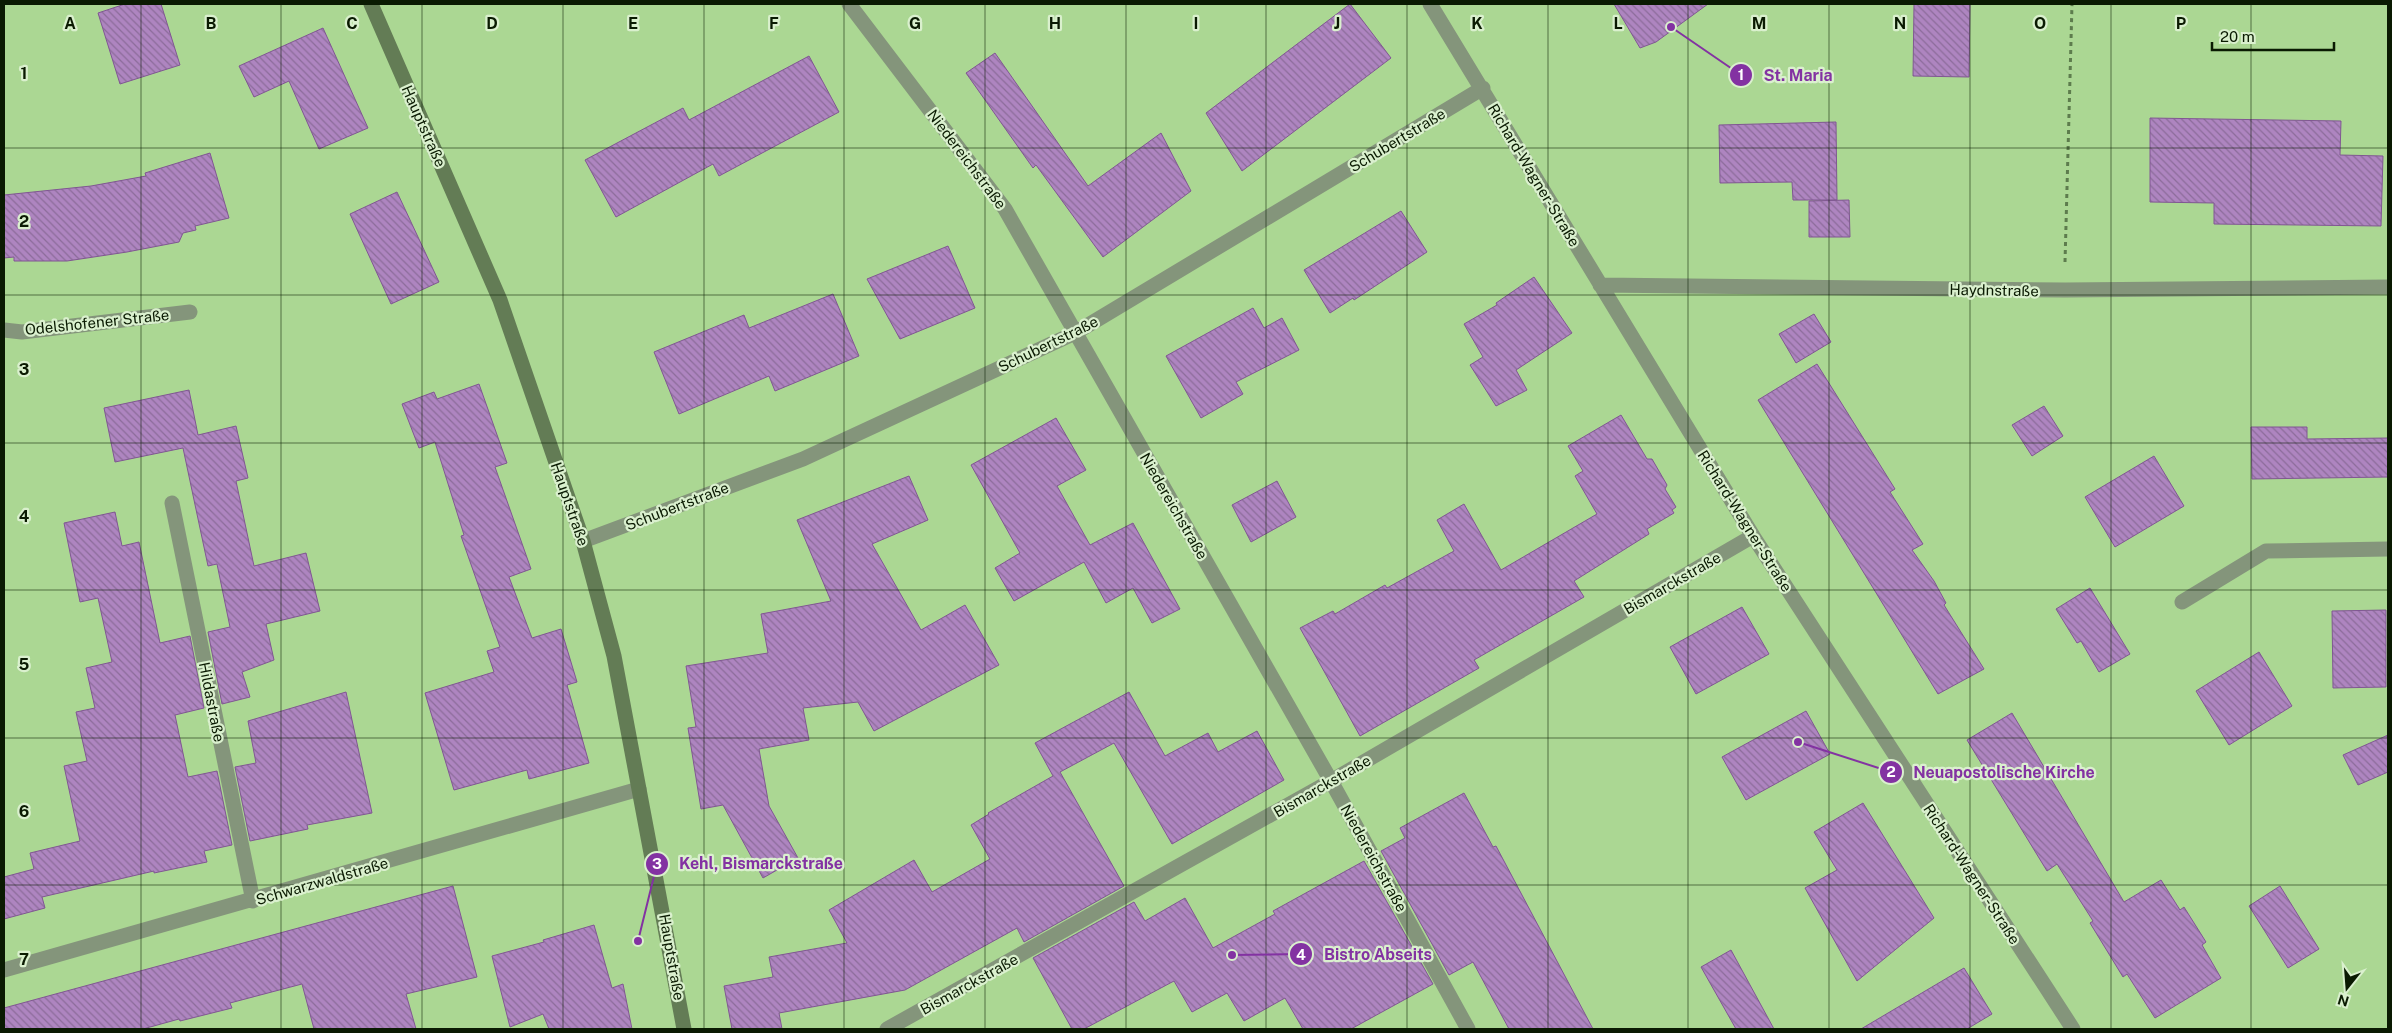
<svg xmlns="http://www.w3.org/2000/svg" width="2392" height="1033" font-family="'Public Sans',sans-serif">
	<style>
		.building { fill: url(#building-back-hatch); stroke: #805792 }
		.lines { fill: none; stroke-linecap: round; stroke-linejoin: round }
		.path { stroke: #5d7c4d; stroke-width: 3; stroke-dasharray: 4 4; stroke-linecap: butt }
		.street { stroke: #84957b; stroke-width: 15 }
		.secondary { stroke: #637c55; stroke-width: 15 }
		.grid { fill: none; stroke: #0a1a02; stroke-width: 1; stroke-opacity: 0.55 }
		.labels { text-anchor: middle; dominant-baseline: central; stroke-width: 4.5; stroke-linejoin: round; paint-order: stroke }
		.street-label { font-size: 15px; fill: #0a1a02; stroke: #daf0ce }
		.grid-label { font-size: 16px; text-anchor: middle; font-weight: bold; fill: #0a1a02; stroke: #daf0ce; stroke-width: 4.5; stroke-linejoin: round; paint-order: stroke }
		.leader { fill: none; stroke: #8332a2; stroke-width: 2 }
		.callout-dot { fill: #8332a2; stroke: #daf0ce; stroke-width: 2 }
		.mark-label { font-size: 15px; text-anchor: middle; font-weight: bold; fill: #fff }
		.callout-label { font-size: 16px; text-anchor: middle; font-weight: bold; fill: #8332a2; stroke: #daf0ce; stroke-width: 4.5; stroke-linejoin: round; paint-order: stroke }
	</style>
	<defs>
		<pattern id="building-back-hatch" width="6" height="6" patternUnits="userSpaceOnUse" patternTransform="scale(1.25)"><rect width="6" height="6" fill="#ae85c0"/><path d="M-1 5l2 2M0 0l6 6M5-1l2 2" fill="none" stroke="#8c6c9a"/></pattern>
	</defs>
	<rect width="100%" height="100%" fill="#abd793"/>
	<!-- building -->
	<path class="building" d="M125,4h36l19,61 -60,19 -22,-71z
		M1350,4l41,54 -149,113 -36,-58z
		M1614,4h94l-52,38 -16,6z
		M1914,4h56l-1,73 -56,-1z
		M323,28l45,100 -49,21 -30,-68 -35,16 -15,-31z
		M995,53l93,133 73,-53 30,58 -88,66 -67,-92 -3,3 -67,-95z
		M809,56l30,56 -120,64 -6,-12 -97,53 -31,-57 98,-52 6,12z
		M2150,118l191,3 -1,34 43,1 -2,70 -167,-2v-21l-64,-1z
		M1836,122l1,78h-44l-1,-18 -72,1 -1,-58z
		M210,153l19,65 -34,8 1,4 -13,3 -4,9 -52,10 -60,9h-53v-4l-10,1v-63l87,-9 55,-10 -1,-3z
		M397,192l42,90 -48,22 -41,-90z
		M1849,200l1,37h-41v-36z
		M1401,211l26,41 -73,48 -1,-2 -23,15 -26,-43z
		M948,246l27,62 -75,31 -33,-60z
		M1534,277l38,56 -56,37 11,20 -31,16 -26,-41 13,-8 -19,-33 33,-19 -1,-2z
		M833,294l26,62 -84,35 -6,-15 -90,38 -25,-62 90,-37 5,13z
		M1253,308l11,20 18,-10 17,32 -63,32 7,12 -42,24 -35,-62z
		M1814,314l17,28 -35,21 -17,-29z
		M1817,364l78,125 -5,3 33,52 -11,6 22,31 12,22 -2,2 40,64 -46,25 -180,-294z
		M479,384l28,79 -12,4 36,102 -22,8 23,61 29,-9 16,53 -10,3 22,78 -60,16 -2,-9 -73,20 -29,-97 69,-21 -7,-21 13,-4 -39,-111 3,-1 -29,-93 -16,6 -17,-44 32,-12 3,7z
		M189,390l9,45 38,-9 12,52 -12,3 18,85 52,-13 14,58 -54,13 8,36 -32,12 8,25 -28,7 -14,-72 22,-5 -13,-63 -9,2 -25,-118 -68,14 -11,-54z
		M2044,406l19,30 -31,20 -20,-31z
		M1621,415l26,44h5l15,26 -2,4 11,18 -4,3 2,3 -27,16 2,5 -75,47 10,16 -110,63 5,8 -119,68 -60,-108 33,-17 2,3 50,-29 2,3 67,-37 -17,-31 27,-16 37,66 96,-56 -22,-38 8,-5 -15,-25z
		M1056,418l30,52 -29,16 33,59 43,-22 47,86 -28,14 -19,-35 -27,15 -22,-41 -70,39 -19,-33 25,-15 -49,-88z
		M2251,427h56v12l81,-1v39l-136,2z
		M2154,456l30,50 -69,41 -30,-50z
		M909,476l19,44 -56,24 49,86 44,-25 34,60 -125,66 -16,-29 -55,6 6,32 -50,9 10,57 29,52 -35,20 -40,-73 -22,4 -13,-81 8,-1 -10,-61 82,-13 -7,-39 70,-13 -34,-81z
		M1277,481l19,36 -45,25 -19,-37z
		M115,512l7,34 17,-4 21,101 30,-7 14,72 -29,7 13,62 29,-6 15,74 -28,6 3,11 -53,11v-2l-112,26 3,11 -41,11v-42l30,-8 -4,-16 50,-12 -16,-75 23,-5 -11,-49 19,-4 -9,-40 26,-6 -14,-64 -18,4 -16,-79z
		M2090,588l40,66 -31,18 -18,-31 -4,2 -21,-34z
		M1742,607l27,47 -73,40 -26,-47z
		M2386,610v77l-53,1 -1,-77z
		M2259,652l33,54 -63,39 -33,-54z
		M346,692l26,121 -65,12 1,4 -58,12 -15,-74 21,-4 -8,-42z
		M1129,692l36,64 43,-23 10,19 39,-21 27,49 -112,64 -58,-101 -54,29 64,114 -100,56 -7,-14 -112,62 -126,23 3,16h-50l-8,-43 49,-9 -4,-20 78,-14 -18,-33 85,-50 18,32 58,-33 -19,-34 18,-11 -1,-1 65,-37 -18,-33z
		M1806,711l24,43 -84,46 -24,-43z
		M2012,713l112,189 37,-22 19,30 4,-3 22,35 -4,3 19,33 -66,40 -28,-44 -4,3 -33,-54 3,-2 -36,-57 -10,7 -80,-131z
		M2388,735v37l-30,13 -15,-30z
		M1464,793l29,54 3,-1 97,183h-84l-36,-67 -24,13 -68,-124 24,-13 -5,-10z
		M1863,803l71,115 -77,63 -52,-93 32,-18 -23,-38z
		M1364,861l69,123 -82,45h-48l-18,-31 -41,23 -17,-28 -35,19 -18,-31 -90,48h-12l-39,-71 101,-56 11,19 40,-23 28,50 62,-34 -2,-3z
		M453,886l24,91 -71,17 10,35h-102l-12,-45 -72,19 2,5 -52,13 -1,-2 -36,10h-139v-21z
		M2280,886l39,63 -31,19 -39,-62z
		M594,925l18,63 11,-4 9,45h-83l-6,-15 -33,13 -18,-71 52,-14 -1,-2z
		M1731,950l43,79h-38l-35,-62z
		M1964,968l28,46 -25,15h-106z"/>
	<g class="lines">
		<!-- path -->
		<path class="path" d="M2065,262l7,-258"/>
		<!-- street -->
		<path class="street" d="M849,4l156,205 326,572 137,248
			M1430,4l323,532 320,493
			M1600,285l465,5 323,-3
			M4,330l18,2 168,-20
			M172,503l81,398
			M583,541l220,-82 272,-126 408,-245
			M2182,602l84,-51 122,-2
			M4,970l635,-181
			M887,1029l444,-248 422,-245"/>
		<!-- secondary -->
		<path class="secondary" d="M371,4l129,296 83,241 31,115 70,373"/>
	</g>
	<!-- grid -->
	<path class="grid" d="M141,4v1025M281,4v1025M422,4v1025M563,4v1025M704,4v1025M844,4v1025M985,4v1025M1126,4v1025M1266,4v1025M1407,4v1025M1548,4v1025M1688,4v1025M1829,4v1025M1970,4v1025M2111,4v1025M2251,4v1025M4,148h2384M4,295h2384M4,443h2384M4,590h2384M4,738h2384M4,885h2384"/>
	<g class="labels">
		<!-- street labels -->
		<g class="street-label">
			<text transform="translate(424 126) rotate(66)">Hauptstraße</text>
			<text transform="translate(1397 140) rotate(-31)">Schubertstraße</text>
			<text transform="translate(967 159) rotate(53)">Niedereichstraße</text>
			<text transform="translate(1534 175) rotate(59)">Richard-Wagner-Straße</text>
			<text transform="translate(1994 290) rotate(1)">Haydnstraße</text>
			<text transform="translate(97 322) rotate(-6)">Odelshofener Straße</text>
			<text transform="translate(1048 344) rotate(-26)">Schubertstraße</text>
			<text transform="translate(570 504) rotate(71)">Hauptstraße</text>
			<text transform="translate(677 506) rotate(-21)">Schubertstraße</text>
			<text transform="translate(1174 506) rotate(60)">Niedereichstraße</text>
			<text transform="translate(1745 521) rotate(58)">Richard-Wagner-Straße</text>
			<text transform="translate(1672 583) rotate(-30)">Bismarckstraße</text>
			<text transform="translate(212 702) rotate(79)">Hildastraße</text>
			<text transform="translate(1322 786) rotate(-30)">Bismarckstraße</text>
			<text transform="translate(1374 858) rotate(61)">Niedereichstraße</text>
			<text transform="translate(1972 874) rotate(57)">Richard-Wagner-Straße</text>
			<text transform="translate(322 881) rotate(-16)">Schwarzwaldstraße</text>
			<text transform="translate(672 957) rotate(80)">Hauptstraße</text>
			<text transform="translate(969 984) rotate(-29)">Bismarckstraße</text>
		</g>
	</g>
	<g class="grid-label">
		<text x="70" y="29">A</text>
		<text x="211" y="29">B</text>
		<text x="352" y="29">C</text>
		<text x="492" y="29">D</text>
		<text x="633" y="29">E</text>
		<text x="774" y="29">F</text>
		<text x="915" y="29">G</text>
		<text x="1055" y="29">H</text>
		<text x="1196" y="29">I</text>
		<text x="1337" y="29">J</text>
		<text x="1477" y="29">K</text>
		<text x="1618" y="29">L</text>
		<text x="1759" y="29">M</text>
		<text x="1900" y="29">N</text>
		<text x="2040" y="29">O</text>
		<text x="2181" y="29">P</text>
		<text x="24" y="79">1</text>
		<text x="24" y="227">2</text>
		<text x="24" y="375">3</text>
		<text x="24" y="522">4</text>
		<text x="24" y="670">5</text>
		<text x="24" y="817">6</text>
		<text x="24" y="965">7</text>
	</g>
	<!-- callouts -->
	<path class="leader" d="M1671 27L1741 75M1798 742L1891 772M638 941L657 864M1232 955L1301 954"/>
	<g class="callout-dot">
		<circle cx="1671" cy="27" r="5"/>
		<circle cx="1798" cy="742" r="5"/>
		<circle cx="638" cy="941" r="5"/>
		<circle cx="1232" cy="955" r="5"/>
		<circle cx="1741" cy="75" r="12"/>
		<circle cx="1891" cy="772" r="12"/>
		<circle cx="657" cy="864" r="12"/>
		<circle cx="1301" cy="954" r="12"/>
	</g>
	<g class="mark-label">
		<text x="1741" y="80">1</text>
		<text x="1891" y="777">2</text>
		<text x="657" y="869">3</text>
		<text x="1301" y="960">4</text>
	</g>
	<g class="callout-label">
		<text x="1798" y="81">St. Maria</text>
		<text x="2004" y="778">Neuapostolische Kirche</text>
		<text x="761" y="869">Kehl, Bismarckstraße</text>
		<text x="1378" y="960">Bistro Abseits</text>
	</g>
	<!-- border -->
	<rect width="2392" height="1033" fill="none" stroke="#0a1a02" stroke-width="10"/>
	<!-- north arrow -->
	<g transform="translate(2347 988) rotate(197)" stroke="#daf0ce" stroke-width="4" paint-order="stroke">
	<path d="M0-4L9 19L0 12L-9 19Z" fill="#0a1a02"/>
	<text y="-8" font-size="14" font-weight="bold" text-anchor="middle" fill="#0a1a02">N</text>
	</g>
	<!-- scale -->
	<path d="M2212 42v8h122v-8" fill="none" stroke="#0a1a02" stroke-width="2.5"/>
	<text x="2220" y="42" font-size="15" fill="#0a1a02" stroke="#daf0ce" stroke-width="4" paint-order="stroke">20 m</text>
</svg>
